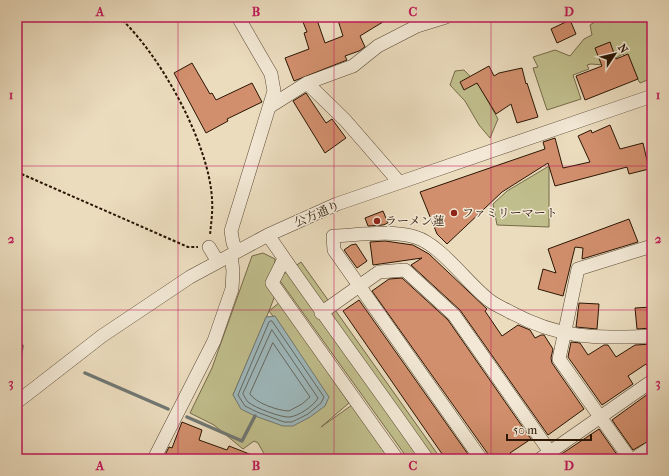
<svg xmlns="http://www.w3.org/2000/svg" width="669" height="476" font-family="'IM FELL French Canon','Noto Serif JP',serif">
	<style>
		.green { fill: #c0be8c; stroke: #756a48; fill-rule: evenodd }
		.water { fill: #9eb9bd; stroke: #707773 }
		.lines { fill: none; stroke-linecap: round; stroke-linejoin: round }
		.shore { stroke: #646760; stroke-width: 1 }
		.stream { stroke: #707773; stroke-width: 3.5 }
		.building { fill: #d28f6d; stroke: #2a1503 }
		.minor-casing { stroke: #5a4732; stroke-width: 14 }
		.path { stroke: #2a1503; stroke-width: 2; stroke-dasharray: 3 2; stroke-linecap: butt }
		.minor { stroke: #f2e8d5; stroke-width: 13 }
		.grid { fill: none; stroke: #c2185b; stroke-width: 1; stroke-opacity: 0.55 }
		.poi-dot { fill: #8f2418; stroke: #f2e8d5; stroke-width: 1.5 }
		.labels { text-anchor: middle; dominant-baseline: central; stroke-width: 3; stroke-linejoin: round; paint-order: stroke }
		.poi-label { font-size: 12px; fill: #2a1503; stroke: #f2e8d5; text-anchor: start }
		.street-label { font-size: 12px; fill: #2a1503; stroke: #f2e8d5 }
		.neatline { fill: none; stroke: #c2185b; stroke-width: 1.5 }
		.grid-label { font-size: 13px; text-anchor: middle; font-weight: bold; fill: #c2185b }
	</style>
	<rect width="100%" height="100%" fill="#ebdcbe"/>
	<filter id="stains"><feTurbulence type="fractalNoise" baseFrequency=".005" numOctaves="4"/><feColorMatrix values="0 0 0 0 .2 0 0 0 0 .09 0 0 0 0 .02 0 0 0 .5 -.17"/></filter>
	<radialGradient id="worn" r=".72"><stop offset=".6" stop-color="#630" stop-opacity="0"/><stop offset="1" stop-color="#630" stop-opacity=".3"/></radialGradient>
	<!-- green -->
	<path class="green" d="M602,17h38l12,5v33l-5,2 5,21 -12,5 -17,-29 -19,11 -13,-1 -4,1 2,4 -16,6 8,24 -34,11 -14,-42 5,-1 -5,-10 22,-7 15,6 14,-17 8,-4 -2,-10z
		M464,70l16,17 18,32 -8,19 -11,-13 -14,-24 -15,-16 5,-14z
		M549,166v61l-52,-2 -4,-21 14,-13z
		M263,253l12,6 -1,39 -5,13 11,-9 69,101 -28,24 31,-22 37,54h-122l-9,-16 -4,-2 -11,8 -29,-24 -24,-12 22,-45 40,-112zM269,311l16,21 -52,63z
		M301,262l140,197h-33l-130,-181z"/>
	<!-- water -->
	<path class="water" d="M275,316l54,81 -4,9 -15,11 -17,9h-10l-28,-10 -14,-7 -8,-14 33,-78z"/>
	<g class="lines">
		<!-- shore -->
		<path class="shore" d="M272,321l52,76 -3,6 -13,11 -16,8h-8l-27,-10 -12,-6 -7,-11 31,-73z
			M272,330l46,68c-4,8 -20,18 -28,19 -8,1 -35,-9 -42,-15 -2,-2 -3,-5 -5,-8z
			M273,343l37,54 -8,7 -13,7c-10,0 -34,-8 -39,-17z"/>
		<!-- stream -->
		<path class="stream" d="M85,373l83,36
			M17,377l5,-31
			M187,417l55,24 13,-25"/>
	</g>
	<!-- building -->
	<path class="building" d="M301,17h15l9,26 18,-7 -6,-19h54l-31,19 5,11 -6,4 -14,5 2,4 -53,21 -9,-23 24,-9 -5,-16 3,-1z
		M570,20l6,14 -19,9 -6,-14z
		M610,42l6,17 12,-5 10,25 -53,21 -9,-24 26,-10 -7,-18z
		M192,63l18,31 2,-1 4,7 36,-17 10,19 -35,17 1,2 -22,12 -32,-60z
		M489,66l5,10 5,-3 23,-5 4,16 1,-1 11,34 -21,6 -6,-19 -15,10 -19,-31 -13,7 -4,-8z
		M306,93l20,30 6,-4 14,19 -21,15 -32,-52z
		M610,125l10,24 23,-6 6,26 -20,5 -2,-7 -72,19 -7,-23 -46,29 -55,52 -10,-10 -17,-42 125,-43 -2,-7 12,-4 8,30 27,-6 -12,-26 13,-6 1,3z
		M383,211l5,12 -5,2 -15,1 -3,-8z
		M629,219l9,23 -56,17 1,-11 -8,-1 -12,49 -25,-7 5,-20 13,4 -8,-24z
		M385,241l28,4 16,9 58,55 -2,2 17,25 16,-11 12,5 5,8 6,-3h3l9,14 -2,9 1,5 32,46 -36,26 -88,-125 -49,-45 11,-7 -49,7 -3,-23z
		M356,244l11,17 -10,7 -13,-18 7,-5z
		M402,278l46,42 83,119 -21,14 4,6h-25l-1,-5 -116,-163 17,-12z
		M359,300l111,157 -4,2h-20l-6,-8 -97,-140z
		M579,303l20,1 -2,25 -21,-2z
		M652,307v21l-15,1 -2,-21z
		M571,342l9,1 8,12 16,-10h4l8,12 19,-12 17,-1v29l-6,-9 -18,12 5,8 -31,21 -34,-48z
		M652,391v48l-19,11 -21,-30z
		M182,422l20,8 -3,10 28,10 2,-4 33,13h-99l6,-12 3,1z
		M599,429l21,30h-25l-3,-5 -7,5h-31z"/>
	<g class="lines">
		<!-- minor casing -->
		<g class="minor-casing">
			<path id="minor" d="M307,83l46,-17 25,-20 39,-20 29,-9
				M269,107l38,-24 38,37 54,62
				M268,235c52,76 107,149 159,224
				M209,247l9,15
				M237,251l-4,-8 -2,-12 43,-140 -3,-17 -33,-57
				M284,259l-12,24 125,176
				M321,313l58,-41 26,-2 49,45 96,137
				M17,402l85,-66 88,-59 78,-42 69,-31 315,-108
				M154,459l60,-118 18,-52 1,-18 -2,-16
				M481,459l-147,-209 -1,-14c25,-1 59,-6 82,1 25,7 53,47 74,63 6,5 14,8 21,12 52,28 86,26 142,24
				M540,459l112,-78
				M630,459l-71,-100 19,-90 74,-23
				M634,459l18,-12"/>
		</g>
		<!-- path -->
		<path class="path" d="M119,17c41,37 90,126 93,182 1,12 -1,25 -2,36
			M17,172l171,75h10"/>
		<!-- minor -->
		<use href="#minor" class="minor"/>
	</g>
	<!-- grid -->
	<path class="grid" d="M178,17v442M334,17v442M491,17v442M17,166h635M17,310h635"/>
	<!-- markers -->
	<g class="poi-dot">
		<circle cx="454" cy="213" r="4"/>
		<circle cx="377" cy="221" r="4"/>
	</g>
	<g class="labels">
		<!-- poi labels -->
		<g class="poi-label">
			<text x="462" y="213">ファミリーマート</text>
			<text x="385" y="221">ラーメン蓮</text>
		</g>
		<!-- street labels -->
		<g class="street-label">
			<text transform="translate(317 214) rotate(-23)">公方通り</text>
		</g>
	</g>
	<!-- margin -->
	<rect width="669" height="476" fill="none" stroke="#ebdcbe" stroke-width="44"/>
	<!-- north arrow -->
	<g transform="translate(615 54) rotate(55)" stroke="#f2e8d5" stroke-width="3" paint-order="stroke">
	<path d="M0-3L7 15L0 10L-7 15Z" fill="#2a1503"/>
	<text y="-6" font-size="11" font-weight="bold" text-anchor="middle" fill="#2a1503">N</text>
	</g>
	<!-- scale -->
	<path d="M507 434v6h84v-6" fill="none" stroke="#2a1503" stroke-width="2"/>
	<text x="513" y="434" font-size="12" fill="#2a1503" stroke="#f2e8d5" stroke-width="3" paint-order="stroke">50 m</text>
	<rect x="22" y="22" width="625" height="432" class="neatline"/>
	<g class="grid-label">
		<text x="100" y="16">A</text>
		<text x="256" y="16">B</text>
		<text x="413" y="16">C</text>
		<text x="569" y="16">D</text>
		<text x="11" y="99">1</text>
		<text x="658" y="99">1</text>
		<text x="11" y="243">2</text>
		<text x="658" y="243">2</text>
		<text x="11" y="387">3</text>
		<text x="658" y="387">3</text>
		<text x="100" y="470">A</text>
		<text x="256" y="470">B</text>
		<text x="413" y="470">C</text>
		<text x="569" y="470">D</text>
	</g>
	<rect width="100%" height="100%" filter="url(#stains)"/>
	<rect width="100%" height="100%" fill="url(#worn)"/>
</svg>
